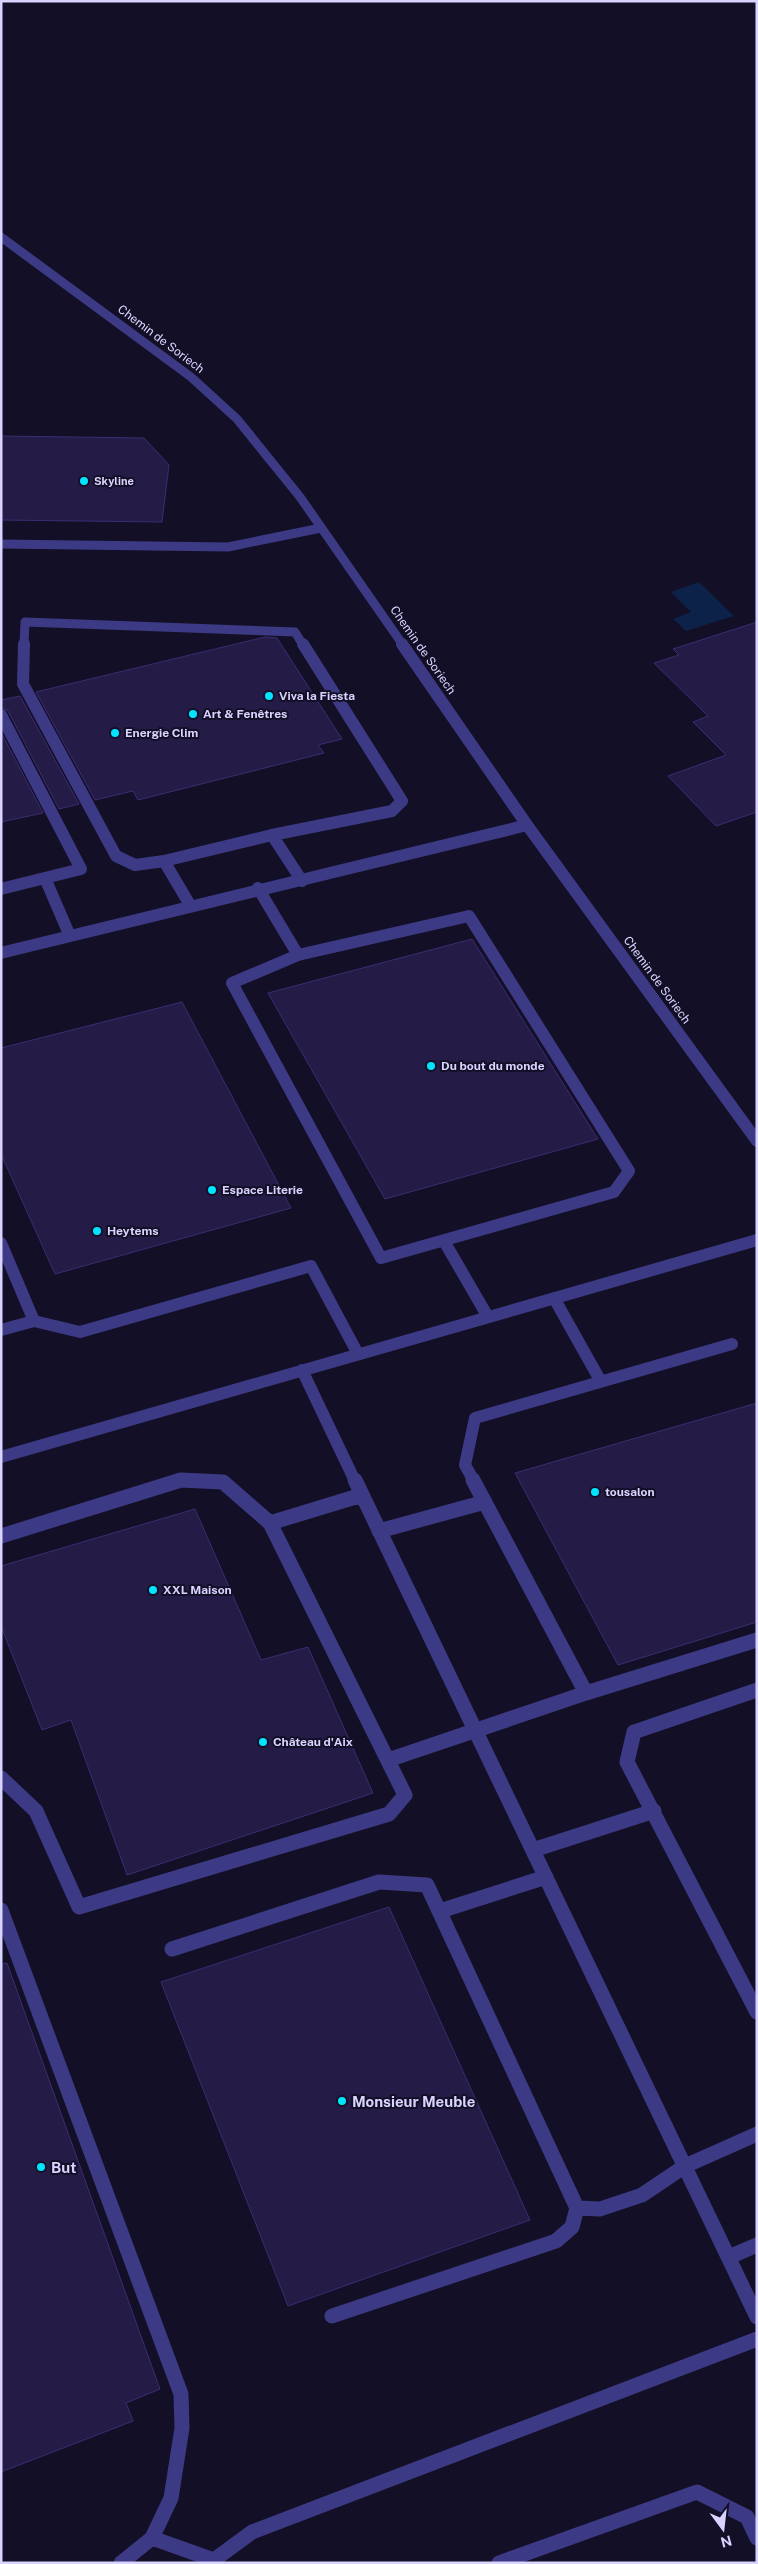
<svg xmlns="http://www.w3.org/2000/svg" width="758" height="2564" font-family="'Public Sans',sans-serif">
	<style>
		.water { fill: #0c2248 }
		.building { fill: #241b47; stroke: #3b2d73 }
		.lines { fill: none; stroke-linecap: round; stroke-linejoin: round }
		.minor-far2 { stroke: #3d3a85; stroke-width: 9 }
		.minor-far1 { stroke: #3d3a85; stroke-width: 12 }
		.minor { stroke: #3d3a85; stroke-width: 15 }
		.poi-dot { fill: #00e5ff; stroke: #130f26; stroke-width: 2 }
		.labels { text-anchor: middle; dominant-baseline: central; stroke-width: 4; stroke-linejoin: round; paint-order: stroke }
		.far-poi-label { font-size: 11px; font-weight: bold; fill: #d9d4ff; stroke: #130f26; text-anchor: start }
		.street-label { font-size: 12px; fill: #d9d4ff; stroke: #130f26 }
		.poi-label { font-size: 12px; font-weight: bold; fill: #d9d4ff; stroke: #130f26; text-anchor: start }
		.near-poi-label { font-size: 15px; font-weight: bold; fill: #d9d4ff; stroke: #130f26; text-anchor: start }
	</style>
	<rect width="100%" height="100%" fill="#130f26"/>
	<!-- water -->
	<path class="water" d="M699,582l35,34 -48,15 -13,-12 18,-7 -20,-20z"/>
	<!-- building -->
	<path class="building" d="M1,436l143,2 25,27 -7,57 -161,-2z
		M757,622v190l-41,14 -48,-50 58,-21 -33,-33 15,-6 -54,-53 25,-8 -6,-6z
		M265,637l12,1 65,101 -24,6 6,8 -186,47 -5,-9 -38,9 -59,-108z
		M20,696l59,108 -20,5 -51,-98 -7,-4v-7z
		M1,732l42,81 -42,9z
		M472,939l126,200 -213,60 -117,-206z
		M182,1002l109,206 -236,66 -54,-120v-106z
		M757,1403v219l-139,43 -103,-192z
		M195,1509l66,151 47,-13 65,146 -246,82 -56,-155 -29,10 -41,-104v-60z
		M389,1907l141,313 -242,86 -127,-324z
		M7,1963l153,426 -34,14 7,18 -132,51v-508z"/>
	<g class="lines">
		<!-- minor-far2 -->
		<path class="minor-far2" d="M1,237l190,140 46,42 63,78 103,148
			M1,544l227,3 93,-19
			M24,645l1,-23 270,10 8,13"/>
		<!-- minor-far1 -->
		<path class="minor-far1" d="M24,644l-1,40 93,172 19,9 29,-4 108,-26 120,-24 10,-10 -99,-157
			M402,644l125,181 230,316
			M1,715l80,154 -80,20
			M272,835l30,46
			M164,861l26,44
			M45,878l25,58
			M258,888l40,67
			M469,916l160,255 -15,21 -233,66 -149,-275 66,-28z
			M1,953c175,-44 351,-84 526,-128
			M444,1241l44,76
			M1,1243l33,78 -33,9
			M554,1298l46,82
			M34,1321l46,11 231,-66 47,88
			M302,1370l53,111
			M1,1457l756,-217
			M178,1481h25
			M474,1481l-9,-16 10,-47 257,-74"/>
		<!-- minor -->
		<path class="minor" d="M355,1480l402,837
			M473,1480l113,213
			M270,1523l92,-28
			M379,1531l106,-29
			M1,1536l180,-56 42,2 47,41 135,272 -16,19 -310,93 -43,-96 -35,-33
			M757,1690l-123,42 -7,30 130,250
			M388,1760l198,-67 171,-53
			M533,1850l121,-39
			M1,1910l180,484 1,34 -11,70 -19,40
			M440,1911l106,-34
			M172,1949l207,-67 48,3 150,323
			M729,2257l28,-12
			M332,2316l224,-75 16,-14 5,-19 23,1 42,-14 43,-29 72,-32
			M121,2563l31,-25 62,22 38,-28 505,-193
			M499,2563l198,-71 50,25 10,21"/>
	</g>
	<!-- markers -->
	<g class="poi-dot">
		<circle cx="84" cy="481" r="5"/>
		<circle cx="269" cy="696" r="5"/>
		<circle cx="193" cy="714" r="5"/>
		<circle cx="115" cy="733" r="5"/>
		<circle cx="431" cy="1066" r="5"/>
		<circle cx="212" cy="1190" r="5"/>
		<circle cx="97" cy="1231" r="5"/>
		<circle cx="595" cy="1492" r="5"/>
		<circle cx="153" cy="1590" r="5"/>
		<circle cx="263" cy="1742" r="5"/>
		<circle cx="342" cy="2101" r="5"/>
		<circle cx="41" cy="2167" r="5"/>
	</g>
	<g class="labels">
		<!-- far-poi labels -->
		<g class="far-poi-label">
			<text x="94" y="481">Skyline</text>
		</g>
		<!-- street labels -->
		<g class="street-label">
			<text transform="translate(161 339) rotate(37)">Chemin de Soriech</text>
			<text transform="translate(423 650) rotate(55)">Chemin de Soriech</text>
			<text transform="translate(657 980) rotate(54)">Chemin de Soriech</text>
		</g>
		<!-- poi labels -->
		<g class="poi-label">
			<text x="279" y="696">Viva la Fiesta</text>
			<text x="203" y="714">Art &amp; Fenêtres</text>
			<text x="125" y="733">Energie Clim</text>
			<text x="441" y="1066">Du bout du monde</text>
			<text x="222" y="1190">Espace Literie</text>
			<text x="107" y="1231">Heytems</text>
			<text x="605" y="1492">tousalon</text>
			<text x="163" y="1590">XXL Maison</text>
			<text x="273" y="1742">Château d'Aix</text>
		</g>
		<!-- near-poi labels -->
		<g class="near-poi-label">
			<text x="352" y="2101">Monsieur Meuble</text>
			<text x="51" y="2167">But</text>
		</g>
	</g>
	<!-- border -->
	<rect width="758" height="2564" fill="none" stroke="#d9d4ff" stroke-width="5"/>
	<!-- north arrow -->
	<g transform="translate(723 2529) rotate(165)" stroke="#130f26" stroke-width="4" paint-order="stroke">
	<path d="M0-4L9 19L0 12L-9 19Z" fill="#d9d4ff"/>
	<text y="-8" font-size="14" font-weight="bold" text-anchor="middle" fill="#d9d4ff">N</text>
	</g>
</svg>
